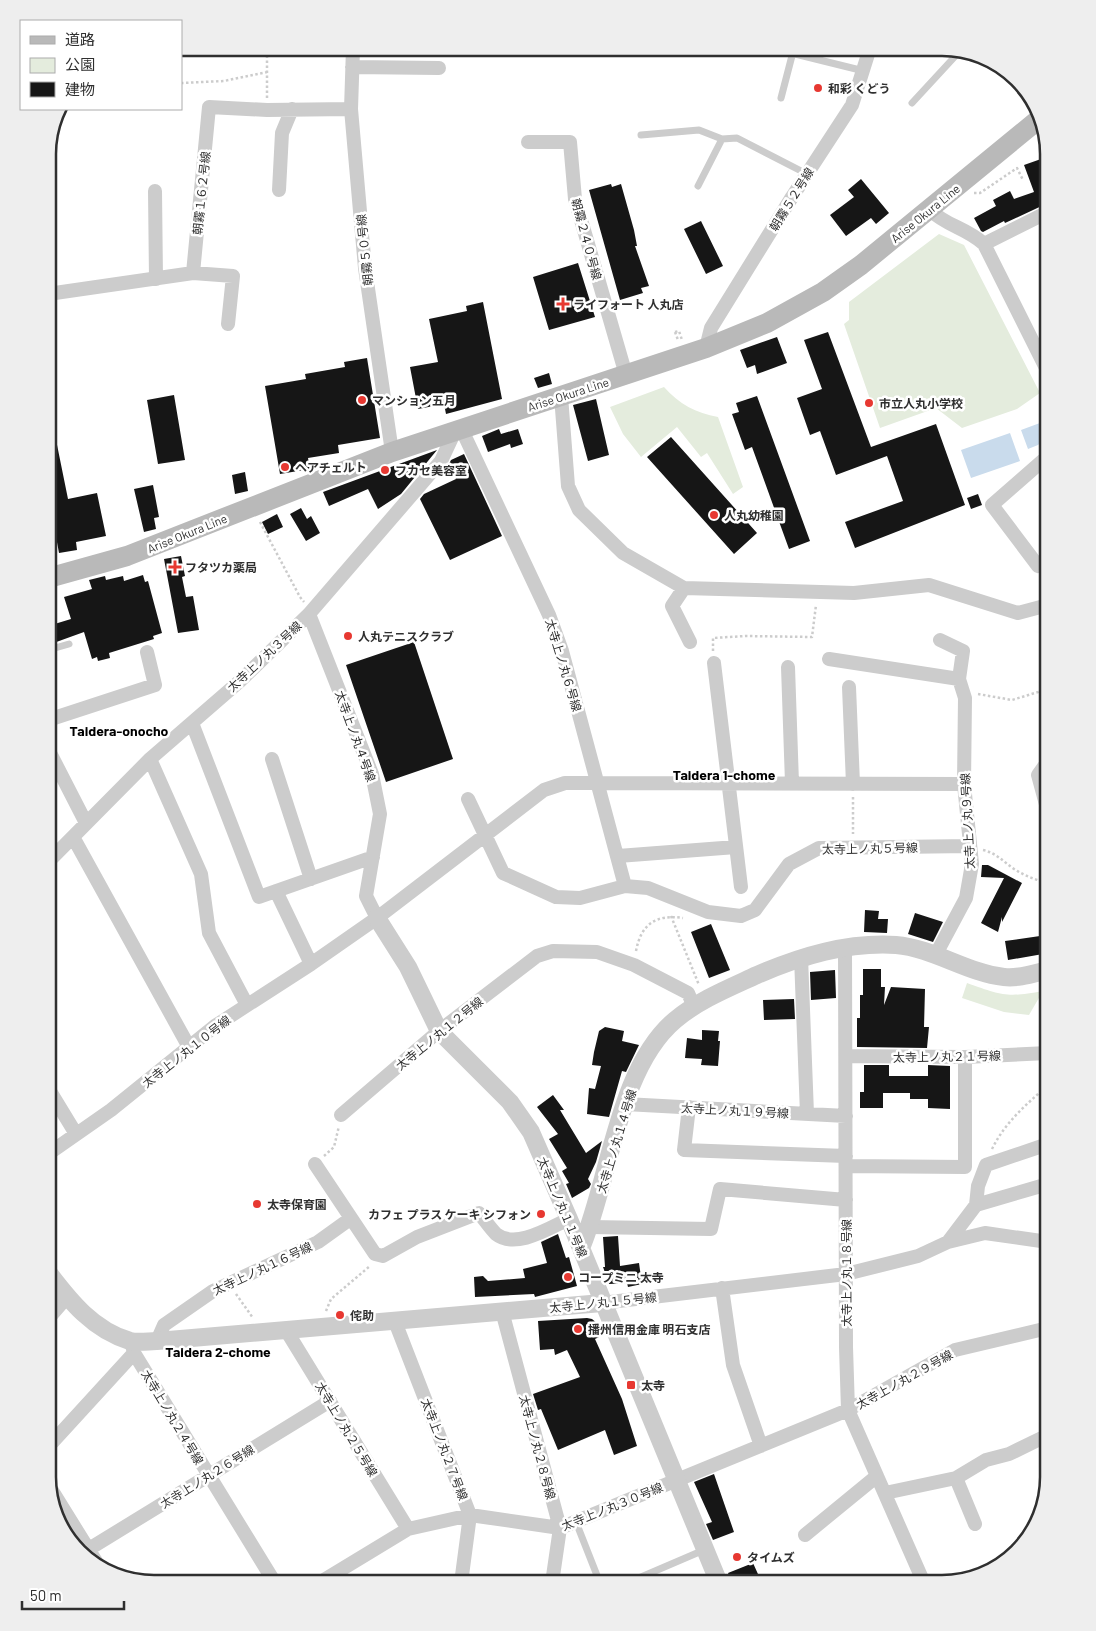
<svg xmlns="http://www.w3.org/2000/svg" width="1096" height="1631" font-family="Barlow,'Noto Sans JP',sans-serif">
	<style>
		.green { fill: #e4ecdd }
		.water { fill: #c9dbec }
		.building { fill: #161616 }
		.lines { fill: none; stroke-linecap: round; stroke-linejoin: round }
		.path { stroke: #ccc; stroke-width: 2.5; stroke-dasharray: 2.5 2.5; stroke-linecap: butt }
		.service { stroke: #ccc; stroke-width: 7 }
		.minor { stroke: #ccc; stroke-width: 14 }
		.tertiary { stroke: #ccc; stroke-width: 18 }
		.secondary { stroke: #b9b9b9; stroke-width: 20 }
		.poi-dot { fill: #e73831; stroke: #fff; stroke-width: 2 }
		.labels { text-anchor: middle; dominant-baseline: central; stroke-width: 5; stroke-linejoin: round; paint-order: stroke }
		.poi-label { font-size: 12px; font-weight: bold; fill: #2f2f2f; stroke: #fff; text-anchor: start }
		.street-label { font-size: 12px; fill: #2f2f2f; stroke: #fff }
		.neighbourhood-label { font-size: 14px; font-weight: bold; fill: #000; stroke: #fff }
		.rim { fill: none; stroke: #2f2f2f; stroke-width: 2.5 }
	</style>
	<rect width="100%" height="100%" fill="#fff"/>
	<!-- green -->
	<path class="green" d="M939,234l25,11 76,148 -23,16 -55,19 -26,-20 -56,20 -36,-104 5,-4v-18z
		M664,387c15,17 32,26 54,30l25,70 -10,7 -26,-41 -6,4 -24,-30 -36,30 -18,-23 -13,-27z
		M967,983c34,12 39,15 76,8l-14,24 -25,-3 -42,-14z"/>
	<!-- water -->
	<path class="water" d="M1048,420v15l-10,10 -10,4 -7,-19z
		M1010,433l10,28 -49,17 -10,-28z"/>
	<!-- building -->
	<path class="building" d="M1041,159l6,18 -2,1 3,9v16l-43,20 -1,-2 -21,11 -2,-1 -7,-13 22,-12 -3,-6 17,-9 4,8 20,-7 -10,-27z
		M861,179l28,34 -13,11 -5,-6 -25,18 -16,-21 24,-18 -6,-7z
		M611,184l1,3 9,-3 13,46 3,16h-2l14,40 -8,2 2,5 -23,7 -31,-110z
		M701,221l22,45 -17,8 -22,-45z
		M578,263l17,54 -46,13 -16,-53z
		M483,302l19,97 -56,15 -2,-10 -26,5 -8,-42 28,-5 -9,-43 38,-8 -1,-5z
		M828,332l43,115 65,-23 29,81 -110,43 -10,-26 58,-21 -16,-45 -51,19 -16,-44 -10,4 -13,-37 25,-9 -18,-49z
		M777,337l10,26 -30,11 -2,-9 -8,3 -7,-18z
		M367,358l13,80 -42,7 1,8 -31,5 2,11 -30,5 -15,-88 41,-7 -1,-5 40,-7 -1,-5z
		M549,373l3,11 -14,4 -4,-10z
		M174,395l11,65 -27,4 -11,-64z
		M757,396l53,145 -21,8 -37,-102 -7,3 -13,-36 7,-2 -3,-9z
		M596,399l13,56 -21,6 -15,-56z
		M53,425l15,74 29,-6 9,43 -30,6 1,8 -18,3 -11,-60v-67z
		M499,429l2,5 17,-5 5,15 -12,4 -1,-4 -22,8 -6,-16z
		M671,437l86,96 -23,21 -87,-97z
		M437,450l-36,44 -23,15 -10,-20 -39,17 -6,-14z
		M464,454l38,82 -52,24 -30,-61 4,-5 32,-15 -7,-15 2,-4z
		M245,472l3,19 -13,3 -3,-19z
		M153,485l6,32 -5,1 2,11 -12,3 -10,-43z
		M978,494l4,11 -11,4 -4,-11z
		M301,508l6,11 4,-3 9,17 -14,8 -16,-27z
		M277,514l6,13 -15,7 -6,-12z
		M181,556l4,20 -3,1 4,20 7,-1 6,34 -21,3 -14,-74z
		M143,575l2,7 3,-1 14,52 -9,3 1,3 -45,14 1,5 -12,3 -1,-4 -5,2 -8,-27 -36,13v-19l23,-7 -7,-22 28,-8 -3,-9 16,-4 1,4 17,-4 1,5z
		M414,642l39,117 -67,23 -40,-117z
		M982,865h6l34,18 -20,39v-5l-4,15 -17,-9 23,-45 -23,-1z
		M865,910l14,1 -1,8h10l-1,14 -23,-1z
		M915,913l28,9 -10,20 -25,-8z
		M711,924l19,46 -21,8 -18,-46z
		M1040,936l3,18 -35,6 -3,-19z
		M863,969h18v18h4l-1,18 7,-18 34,2 -1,38h5l-2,21 -70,-1v-29h3v-23h3z
		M835,970l1,28 -25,2 -1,-28z
		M794,999l1,20 -31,1 -1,-20z
		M605,1027l19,4 -2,10 17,4 -13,27 -4,-1 -13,46 -22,-3 2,-26 6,1 6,-23 -9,-1 2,-13 5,-21z
		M702,1030l17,1 -1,10h2l-2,25 -17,-1 1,-6 -17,-1 2,-20 15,2z
		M864,1065h25v11h39v-11l22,1v43l-22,-1v-9h-18v-6h-27v15h-23v-16h4z
		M553,1095l11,15h-4l26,43 16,-12 -6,21 -8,17 3,5 -2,4 -17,10 -6,-14 3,-1 -7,-12 5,-3 -18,-29 9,-5 -21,-27z
		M558,1234l8,24 3,-1 8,29 -42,11 -1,-3 -59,3 -1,-20 9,-1 5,5 37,-3 -2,-9 24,-6 -6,-21z
		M618,1236l2,30 19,-3 3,21 -14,3 -1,-4 -18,1 -6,-17h2l-2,-30z
		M587,1318l5,1 6,5 5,11 -8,4 27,60 15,47 -23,9 -9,-25 -47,20 -17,-41 -3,1 -5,-16 47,-17 -13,-27 -12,5 -1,-6 -14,1 -2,-29z
		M714,1474l20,58 -21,8 -7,-16 6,-2 -18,-40z
		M753,1563l9,20h-30l-4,-10z"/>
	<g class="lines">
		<!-- path -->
		<path class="path" d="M181,83l43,-2 43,-9
			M267,98v-50
			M974,193h6l37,-25 6,12
			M675,332l3,8
			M675,332l4,-1 3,9
			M260,522l40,75 4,5
			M713,651v-13l32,-2 67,1 4,-32
			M978,694l34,6 36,-11
			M853,797v37
			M983,850c13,3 21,12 31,19 11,7 22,11 34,14
			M671,916l28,69
			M636,951c5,-27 20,-37 47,-33
			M992,1149c14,-28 34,-44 56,-64
			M324,1156l10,-9 5,-21
			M236,1294l17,24
			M326,1311l5,-12 39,-33"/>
		<!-- service -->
		<path class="service" d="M771,48l93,23
			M781,98l13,-50
			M912,103l48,-52
			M641,135l58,-5 23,9
			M698,186l24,-47 15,-1 70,36
			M48,650l21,-6
			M576,1522l24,61
			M627,1583l77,-33"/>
		<!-- minor -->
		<path class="minor" d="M353,48l-2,61 14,159 27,184
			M352,67l87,1
			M528,142h42l5,57 51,176
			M279,190l3,-57 10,-24
			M155,191l1,88
			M930,210c18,17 35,17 54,34l64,128
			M984,244l64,-32
			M193,273l40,3 -5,48
			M48,294l145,-21 16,-166 58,3 84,-1
			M706,348l5,-20 81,-131 60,-92 18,-57
			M561,396l7,90 11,24 44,43 61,35 170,5 75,-8 89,28 30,-8
			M461,428l88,187 13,36 63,235
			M1048,562l-10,4 -46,-61 56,-49
			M684,588l-12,18 18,36
			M309,614l63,160 8,40 -14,82 11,22
			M829,659l130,20
			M714,663l27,224
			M788,667l4,116
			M849,687l4,97
			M48,720l107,-35 -8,-33
			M192,723l67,174 114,-40
			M48,749l38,74
			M150,759l51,115 8,59 38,72
			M272,759l39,120
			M468,799l35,74 53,24 24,1 45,-12 23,2 60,24 33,4 14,-6 34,-46 30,-16 151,-2
			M1048,812l-10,-37 10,-14
			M73,837l116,210
			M618,856l118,-9
			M48,862l102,-103 90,-78 69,-67 132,-153 15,-32
			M276,891l35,73
			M845,947l1,400 2,63 76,173
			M935,956l31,-58 6,-34 -8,-80 1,-86 -6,-19 4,-28 -23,-11
			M801,957l6,157
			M846,1056l119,1 83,-4
			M48,1088l28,46
			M625,1104l221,12
			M689,1107l-5,43 162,6
			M341,1115l98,-84 98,-75 16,-5 44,1 37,13 54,28 6,14
			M48,1154l63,-44 104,-84 96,-62 66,-46 167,-128 21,-7h34l365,1
			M315,1164l60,90 8,2 34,-19 62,-24c5,6 11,15 17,21 20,16 55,-7 73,-15
			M846,1166l119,1v-110
			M976,1205l2,-19 8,-21 62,-21
			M590,1227l121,2 9,-40 126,11
			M948,1242l37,-9 63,9
			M722,1288l11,77 28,81
			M602,1303l244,-29 72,-18 30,-14 28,-37 72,-21
			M502,1311l58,217 -8,55
			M48,1319l19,-22
			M394,1319l76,196 -9,68
			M286,1330l122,199
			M131,1341l3,12 141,230
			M157,1341l7,-16 49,-34 105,-49 32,-23
			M48,1447l86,-94
			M956,1478l19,46
			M51,1489l49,79
			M885,1493l71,-15 30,-18 23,-6 39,-19
			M805,1535l72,-59
			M84,1552l246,-151
			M319,1583l89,-54 62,-14 90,13 288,-118 107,-60 93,-22"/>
		<!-- tertiary -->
		<path class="tertiary" d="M377,918l31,49 31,64 71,71 21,30 38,87 150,364
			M581,1248c29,-68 36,-179 94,-228 24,-20 54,-32 82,-45 44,-19 90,-33 139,-30 37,3 71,28 108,32 14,2 31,-4 44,-7
			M48,1272c22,29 45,58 82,69 8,2 19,0 27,0l445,-38"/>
		<!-- secondary -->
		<path class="secondary" d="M48,578l79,-22 265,-104 314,-104 61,-25 56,-31 38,-27 178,-146"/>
	</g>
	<!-- markers -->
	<g class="poi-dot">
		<circle cx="818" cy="88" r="5"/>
		<path d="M560.5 296.5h5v5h5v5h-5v5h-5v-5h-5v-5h5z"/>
		<circle cx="362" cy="400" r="5"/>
		<circle cx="869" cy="403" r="5"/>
		<circle cx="285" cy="467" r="5"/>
		<circle cx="385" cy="470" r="5"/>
		<circle cx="714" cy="515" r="5"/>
		<path d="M172.5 559.5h5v5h5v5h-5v5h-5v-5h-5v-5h5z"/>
		<circle cx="348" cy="636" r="5"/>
		<circle cx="257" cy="1204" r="5"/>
		<circle cx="541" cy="1214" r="5"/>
		<circle cx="568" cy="1277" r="5"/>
		<circle cx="340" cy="1315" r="5"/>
		<circle cx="578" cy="1329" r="5"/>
		<rect x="626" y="1380" width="10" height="10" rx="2.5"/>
		<circle cx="737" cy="1557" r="5"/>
	</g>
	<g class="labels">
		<!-- poi labels -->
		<g class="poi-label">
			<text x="828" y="88">和彩 くどう</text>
			<text x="573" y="304">ライフォート 人丸店</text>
			<text x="372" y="400">マンション五月</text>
			<text x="879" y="403">市立人丸小学校</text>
			<text x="295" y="467">ヘアチェルト</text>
			<text x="395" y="470">フカセ美容室</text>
			<text x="724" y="515">人丸幼稚園</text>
			<text x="185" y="567">フタツカ薬局</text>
			<text x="358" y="636">人丸テニスクラブ</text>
			<text x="267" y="1204">太寺保育園</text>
			<text x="531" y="1214" text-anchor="end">カフェ プラス ケーキ シフォン</text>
			<text x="578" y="1277">コープミニ 太寺</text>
			<text x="350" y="1315">侘助</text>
			<text x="588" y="1329">播州信用金庫 明石支店</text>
			<text x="641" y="1385">太寺</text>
			<text x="747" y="1557">タイムズ</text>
		</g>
		<!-- street labels -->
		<g class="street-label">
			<text transform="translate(201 193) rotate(-84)">朝霧１６２号線</text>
			<text transform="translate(791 199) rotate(-58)">朝霧５２号線</text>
			<text transform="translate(925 213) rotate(-39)">Arise Okura Line</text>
			<text transform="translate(587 239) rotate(75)">朝霧２４０号線</text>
			<text transform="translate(364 250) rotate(-96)">朝霧５０号線</text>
			<text transform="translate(568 394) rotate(-18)">Arise Okura Line</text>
			<text transform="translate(187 533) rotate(-22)">Arise Okura Line</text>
			<text transform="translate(264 656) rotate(-43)">太寺上ノ丸３号線</text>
			<text transform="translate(564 665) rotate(73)">太寺上ノ丸６号線</text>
			<text transform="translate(356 736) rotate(70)">太寺上ノ丸４号線</text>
			<text transform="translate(967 821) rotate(-93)">太寺上ノ丸９号線</text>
			<text transform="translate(870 848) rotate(-1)">太寺上ノ丸５号線</text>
			<text transform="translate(439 1033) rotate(-39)">太寺上ノ丸１２号線</text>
			<text transform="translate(186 1051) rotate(-38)">太寺上ノ丸１０号線</text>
			<text transform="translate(947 1056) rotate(-1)">太寺上ノ丸２１号線</text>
			<text transform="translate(735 1110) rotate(3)">太寺上ノ丸１９号線</text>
			<text transform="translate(616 1141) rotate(-73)">太寺上ノ丸１４号線</text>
			<text transform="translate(563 1207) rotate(67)">太寺上ノ丸１１号線</text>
			<text transform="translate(262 1268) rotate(-25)">太寺上ノ丸１６号線</text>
			<text transform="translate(846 1273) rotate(-90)">太寺上ノ丸１８号線</text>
			<text transform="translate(603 1302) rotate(-6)">太寺上ノ丸１５号線</text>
			<text transform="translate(904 1379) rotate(-29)">太寺上ノ丸２９号線</text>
			<text transform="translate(173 1417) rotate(59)">太寺上ノ丸２４号線</text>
			<text transform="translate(347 1429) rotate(59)">太寺上ノ丸２５号線</text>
			<text transform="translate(538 1447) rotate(75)">太寺上ノ丸２８号線</text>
			<text transform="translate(445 1449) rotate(69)">太寺上ノ丸２７号線</text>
			<text transform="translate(207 1476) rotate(-32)">太寺上ノ丸２６号線</text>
			<text transform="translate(612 1506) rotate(-22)">太寺上ノ丸３０号線</text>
		</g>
		<!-- neighbourhood labels -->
		<g class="neighbourhood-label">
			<text x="119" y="730">Taidera-onocho</text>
			<text x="724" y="774">Taidera 1-chome</text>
			<text x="218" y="1351">Taidera 2-chome</text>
		</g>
	</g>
	<!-- crop -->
	<path d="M0 0H1096V1631H0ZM154 56H942A98 98 0 0 1 1040 154V1477A98 98 0 0 1 942 1575H154A98 98 0 0 1 56 1477V154A98 98 0 0 1 154 56Z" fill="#eee" fill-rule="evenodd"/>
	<path class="rim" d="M154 56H942A98 98 0 0 1 1040 154V1477A98 98 0 0 1 942 1575H154A98 98 0 0 1 56 1477V154A98 98 0 0 1 154 56Z"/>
	<!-- legend -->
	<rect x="20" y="20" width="162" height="90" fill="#ffffff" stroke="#acacac"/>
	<rect x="30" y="36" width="25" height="8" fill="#b9b9b9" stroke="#acacac"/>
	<text x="65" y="45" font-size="15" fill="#2f2f2f">道路</text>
	<rect x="30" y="58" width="25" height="15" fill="#e4ecdd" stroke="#acacac"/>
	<text x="65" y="70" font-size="15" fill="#2f2f2f">公園</text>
	<rect x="30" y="82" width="25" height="15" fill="#161616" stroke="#acacac"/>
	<text x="65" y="95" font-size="15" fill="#2f2f2f">建物</text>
	<!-- scale -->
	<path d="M22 1601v8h102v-8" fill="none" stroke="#2f2f2f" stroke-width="2.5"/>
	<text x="30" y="1601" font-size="15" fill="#2f2f2f" stroke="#ffffff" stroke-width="4" paint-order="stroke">50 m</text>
</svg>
